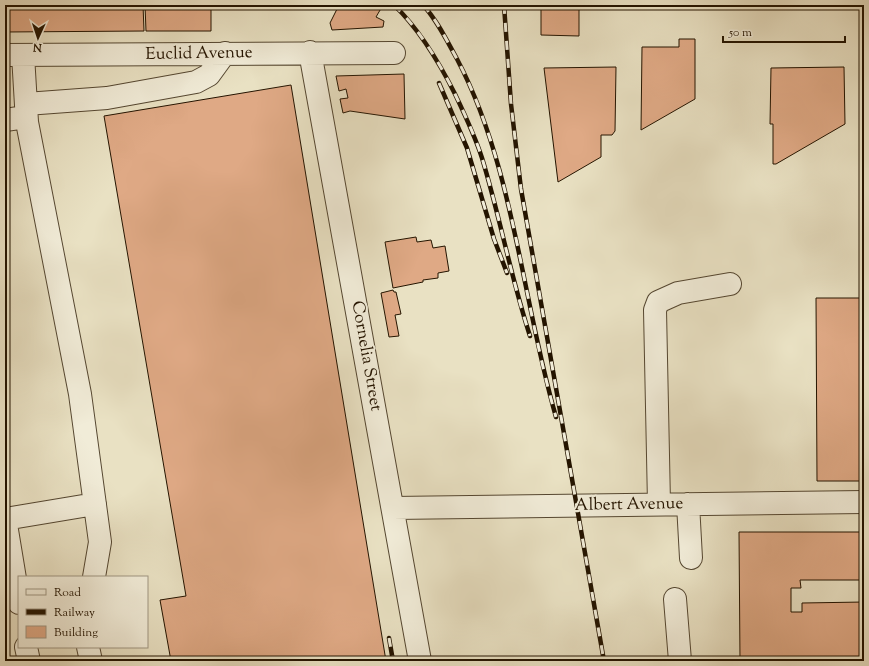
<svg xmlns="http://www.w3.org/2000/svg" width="869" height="666" font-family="'Sorts Mill Goudy',serif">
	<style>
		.building { fill: #dfa985; stroke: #241400 }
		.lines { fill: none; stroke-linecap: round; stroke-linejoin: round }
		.minor-casing { stroke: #554731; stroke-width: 24 }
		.minor { stroke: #f1ecd8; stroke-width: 22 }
		.rail-casing { stroke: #241400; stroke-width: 4.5 }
		.rail { stroke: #f1ecd8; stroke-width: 3; stroke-dasharray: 9; stroke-linecap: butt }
		.labels { text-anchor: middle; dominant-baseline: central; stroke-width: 4; stroke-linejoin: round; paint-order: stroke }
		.street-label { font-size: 17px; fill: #241400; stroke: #f1ecd8 }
	</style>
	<rect width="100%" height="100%" fill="#e9e1c3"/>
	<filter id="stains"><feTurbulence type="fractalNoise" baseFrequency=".005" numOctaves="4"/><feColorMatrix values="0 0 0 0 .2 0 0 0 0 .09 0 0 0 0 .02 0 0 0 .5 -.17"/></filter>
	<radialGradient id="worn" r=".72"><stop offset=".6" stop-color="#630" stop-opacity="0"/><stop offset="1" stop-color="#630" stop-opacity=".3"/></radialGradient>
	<!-- building -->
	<path class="building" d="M5,5h138l1,26 -139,1z
		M145,5h66v26h-65z
		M339,5h44l-7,12 8,4 -1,6 -51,3 -2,-7z
		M541,5h38v31l-38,-1z
		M679,39h16v60l-54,31 1,-83h37z
		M616,67l-1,64 -3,4h-11v22l-43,25 -14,-114z
		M844,67l1,57 -69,40h-3v-40h-3l1,-56z
		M404,74l1,45 -55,-8 -7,2 -3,-14 8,-1 -2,-9 -7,2 -3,-15z
		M291,85l95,576h-215l-11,-61 26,-4 -82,-480z
		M416,237l1,5 14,-2 2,8 12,-2 4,25 -11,2v5l-15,2v2l-30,6 -8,-46z
		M393,290l1,2h2l5,22 -6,1 4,21 -10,1 -8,-44z
		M816,298h48v183h-47z
		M739,532h125v48h-64l1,8h-10v24h11v-9l62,-1v59h-124z"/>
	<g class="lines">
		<!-- minor casing -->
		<g class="minor-casing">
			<path id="minor" d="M310,52l110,609
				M5,55l389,-2
				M23,55l4,67 53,272 20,148 -6,35
				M26,104l81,-6 89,-16 13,-7 16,-22
				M5,120l21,-3
				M659,504l-4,-194 3,-8 20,-9 52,-9
				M688,504l3,54
				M393,508l471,-6
				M5,518l14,85
				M5,519l90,-15
				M675,599l5,62
				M26,647l3,14
				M88,647l3,14"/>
		</g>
		<!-- minor -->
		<use href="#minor" class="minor"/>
		<!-- rail casing -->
		<g class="rail-casing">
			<path id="rail" d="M394,5c26,25 45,57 61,89 10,21 20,42 27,64 18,59 29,120 48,178
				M423,5c14,15 24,36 34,54 57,108 65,241 99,358
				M504,5l7,99 10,85 83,472
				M439,83l28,65 27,91 13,34
				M389,638l4,23"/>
		</g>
		<!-- rail -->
		<use href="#rail" class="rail"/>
	</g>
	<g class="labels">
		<!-- street labels -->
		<g class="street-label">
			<text transform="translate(199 54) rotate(-1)">Euclid Avenue</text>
			<text transform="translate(366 356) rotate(80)">Cornelia Street</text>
			<text transform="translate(629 505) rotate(-1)">Albert Avenue</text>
		</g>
	</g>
	<!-- margin -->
	<rect width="869" height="666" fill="none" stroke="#e9e1c3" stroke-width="20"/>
	<rect x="6" y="6" width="857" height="654" fill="none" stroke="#241400" stroke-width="2"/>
	<rect x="10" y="10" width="849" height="646" fill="none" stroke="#241400"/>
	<!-- legend -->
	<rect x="18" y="576" width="130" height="72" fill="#f1ecd8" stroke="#9f9682"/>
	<rect x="26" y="589" width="20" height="6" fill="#f1ecd8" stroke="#9f9682"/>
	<text x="54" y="596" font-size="12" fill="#241400">Road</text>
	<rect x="26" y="609" width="20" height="6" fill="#241400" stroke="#9f9682"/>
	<text x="54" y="616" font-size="12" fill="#241400">Railway</text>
	<rect x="26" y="626" width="20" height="12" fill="#dfa985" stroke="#9f9682"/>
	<text x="54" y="636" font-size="12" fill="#241400">Building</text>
	<!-- north arrow -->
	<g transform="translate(38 38) rotate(183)" stroke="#f1ecd8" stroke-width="3" paint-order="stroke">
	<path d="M0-3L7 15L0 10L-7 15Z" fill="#241400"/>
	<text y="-6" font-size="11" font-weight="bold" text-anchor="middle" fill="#241400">N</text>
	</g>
	<!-- scale -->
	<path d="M723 36v6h122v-6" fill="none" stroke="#241400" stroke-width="2"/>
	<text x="729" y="36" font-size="12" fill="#241400" stroke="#f1ecd8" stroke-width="3" paint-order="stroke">50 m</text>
	<rect width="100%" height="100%" filter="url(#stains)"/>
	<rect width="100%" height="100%" fill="url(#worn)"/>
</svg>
